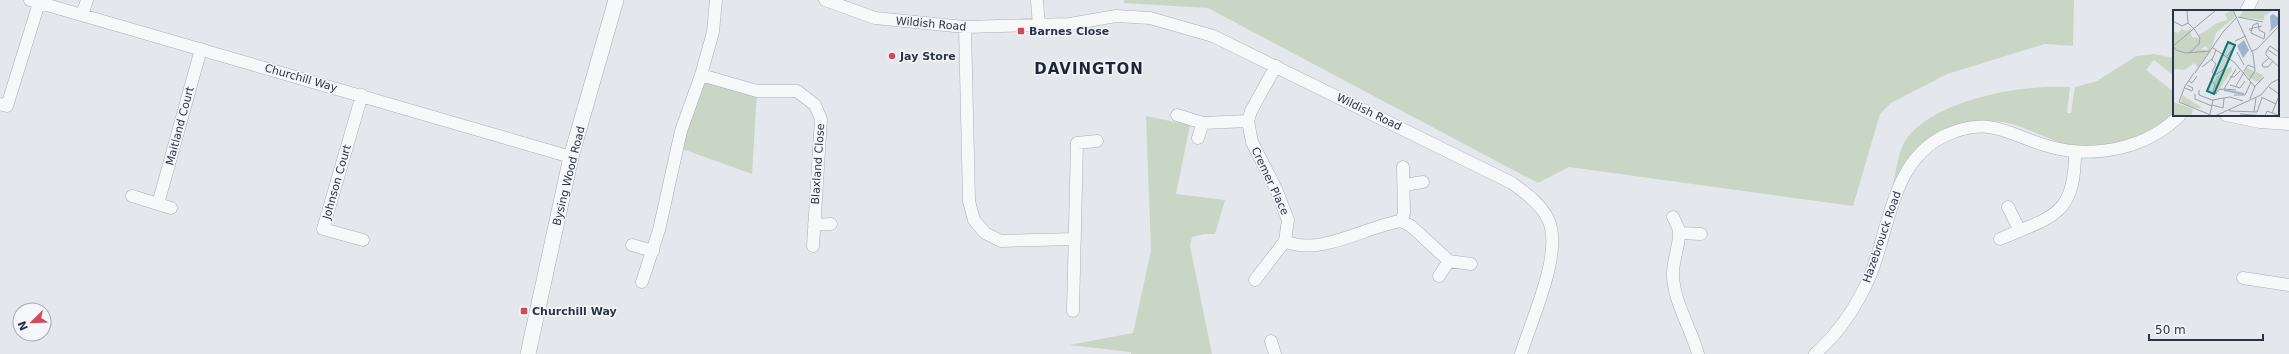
<svg xmlns="http://www.w3.org/2000/svg" width="2289" height="354" font-family="'DejaVu Sans',sans-serif">
	<style>
		.green { fill: #c9d6c5 }
		.lines { fill: none; stroke-linecap: round; stroke-linejoin: round }
		.minor-casing { stroke: #a9aeb7; stroke-width: 13 }
		.tertiary-casing { stroke: #a9aeb7; stroke-width: 16 }
		.minor { stroke: #f7f8fa; stroke-width: 12 }
		.tertiary { stroke: #f7f8fa; stroke-width: 15 }
		.poi-dot { fill: #d1495b; stroke: #f4f6f9; stroke-width: 1.5 }
		.labels { text-anchor: middle; dominant-baseline: central; stroke-width: 3; stroke-linejoin: round; paint-order: stroke }
		.street-label { font-size: 11px; fill: #2b3445; stroke: #f4f6f9 }
		.poi-label { font-size: 11px; font-weight: bold; fill: #2b3445; stroke: #f4f6f9; text-anchor: start }
		.district-label { font-size: 15px; font-weight: bold; letter-spacing: 1px; fill: #1d2536; stroke: #f4f6f9 }
		.inset-river { fill: none; stroke: #9fb4cc; stroke-width: 2 }
		.inset-road { fill: none; stroke: #9a9fa9; stroke-width: 1 }
		.view { fill: #0f766e; fill-opacity: 0.15; stroke: #0f766e; stroke-width: 2 }
		.inset-edge { fill: none; stroke: #2b3445; stroke-width: 2 }
	</style>
	<rect width="100%" height="100%" fill="#e4e7ec"/>
	<!-- green -->
	<path class="green" d="M1124,0h950l-1,46 -28,-2 -98,30 -56,29 -11,11 -27,92 -284,-39 -31,16 -330,-175 -84,-5z
		M2154,54l20,4v18l-20,-16 -8,10 28,22v21c-24,21 -51,31 -83,33 -7,0 -16,1 -24,-1 -19,-6 -39,-17 -59,-22 -9,-2 -19,-2 -27,-1 -43,1 -70,26 -88,63 3,-14 5,-35 14,-47 29,-39 117,-54 163,-51l-3,26h4l4,-26 22,-6 39,-25z
		M702,75l55,16 -5,83 -75,-27z
		M1146,116l44,9 -14,69 49,6 -10,34h-11l-12,3 -2,9 22,108h-81v-2l-62,-7 64,-12 18,-82z"/>
	<g class="lines">
		<!-- minor casing -->
		<g class="minor-casing">
			<path id="minor" d="M30,0l541,157
				M825,0l50,18 90,9 105,-3 46,-8 34,2 63,18 299,147c13,10 28,20 36,36 16,33 -17,101 -27,135
				M1037,0l2,26
				M2246,11l6,-11
				M82,15l5,-15
				M965,27l4,174 5,19 11,13 16,8 74,-2
				M1276,66l-25,45 -3,10 4,21 24,47 12,31 -3,21c34,16 82,-15 116,-20l10,5 38,35 22,3
				M701,75l56,16h40l18,14 6,14 -8,127
				M362,95l-39,134 40,11
				M0,104l7,2 32,-103
				M1177,115l26,8 45,-2
				M2226,115l34,7 29,2
				M1198,138l5,-15
				M1404,185l19,-3
				M132,196l39,12
				M158,204l43,-155
				M2008,207l12,24
				M1673,217c2,4 7,12 6,17 0,14 -7,28 -6,43 2,28 18,51 25,77
				M1401,221l3,-8 -1,-46
				M814,225l17,-1
				M1680,233l21,1
				M2000,239c53,-23 75,-23 75,-87
				M632,245l21,6
				M1439,276l10,-15
				M2243,278l46,7
				M1255,280l30,-39
				M642,282l17,-52 22,-99 20,-56 12,-43 3,-32
				M1073,311l4,-168 20,-2
				M1271,341l4,13
				M1815,354c25,-22 42,-48 55,-78 20,-48 21,-114 74,-140 47,-22 65,0 107,11 44,12 97,1 129,-32"/>
		</g>
		<!-- tertiary casing -->
		<g class="tertiary-casing">
			<path id="tertiary" d="M528,354l43,-197 45,-157"/>
		</g>
		<!-- minor -->
		<use href="#minor" class="minor"/>
		<!-- tertiary -->
		<use href="#tertiary" class="tertiary"/>
	</g>
	<!-- markers -->
	<g class="poi-dot">
		<rect x="1017" y="27" width="8" height="8" rx="2"/>
		<circle cx="892" cy="56" r="4"/>
		<rect x="520" y="307" width="8" height="8" rx="2"/>
	</g>
	<g class="labels">
		<!-- street labels -->
		<g class="street-label">
			<text transform="translate(931 24) rotate(5)">Wildish Road</text>
			<text transform="translate(301 78) rotate(16)">Churchill Way</text>
			<text transform="translate(1369 112) rotate(26)">Wildish Road</text>
			<text transform="translate(180 126) rotate(-75)">Maitland Court</text>
			<text transform="translate(818 164) rotate(-86)">Blaxland Close</text>
			<text transform="translate(569 176) rotate(-76)">Bysing Wood Road</text>
			<text transform="translate(1270 181) rotate(65)">Cremer Place</text>
			<text transform="translate(337 182) rotate(-74)">Johnson Court</text>
			<text transform="translate(1882 237) rotate(-71)">Hazebrouck Road</text>
		</g>
		<!-- poi labels -->
		<g class="poi-label">
			<text x="1029" y="31">Barnes Close</text>
			<text x="900" y="56">Jay Store</text>
			<text x="532" y="311">Churchill Way</text>
		</g>
		<!-- district labels -->
		<g class="district-label">
			<text x="1089" y="69">DAVINGTON</text>
		</g>
	</g>
	<!-- overview -->
	<g transform="translate(2173 10)">
		<rect width="106" height="106" fill="#e4e7ec"/>
		<path d="M59,0l4,6 -20,17 -5,17h-3l-2,-4 -5,3 9,2 -15,21 -2,1 5,-6 -4,-4 -9,7 -12,-1v-38l5,2 4,-4 4,2 6,-3 -2,3 2,6 7,1v-3l18,-12 11,-3 -3,-6zM71,0h29l-9,6v4l-25,-3zM58,56l1,4 -11,17 1,2h-7l-1,-6 3,-7zM74,58l16,7 -3,8 -11,-5 -5,-6zM9,85l19,12 -1,2 -19,-6zM0,92l18,6 2,3 -2,5h-18z" fill="#c9d6c5"/>
		<path d="M100,4l6,4v6l-11,9 3,-4 -1,-13zM71,30l5,10 -6,8 -6,-12z" fill="#9fb4cc"/>
		<path class="inset-river" d="M51,80l20,4"/>
		<path class="inset-road" d="M14,0l1,13 6,6M60,0l20,44 2,17 -6,9M65,7l25,5M0,11l9,5 6,-3M85,13l-5,2 -2,8 13,6M85,13l1,7 6,3 -1,6M78,21l-2,-2 13,-3M62,31l11,-5M0,36l43,-36M0,36l3,4 10,3 24,-2M40,38l21,14 21,25M94,39l10,7M43,40l-4,10 4,4 -4,8 3,3 8,-5 7,-11M79,41l5,-2 22,-23M64,42l7,13M16,43l10,-9 1,-6 -6,-9M54,46l9,-11M96,48l-7,6 1,3h5l5,-6M29,57l10,-8M106,57l-13,-12v-3l4,-6 9,6M63,59l-12,20 12,1M71,61l4,-6 7,3M22,63l28,-41 14,-15M41,64l-3,5 4,6 -2,6 3,3 2,-4 6,-1M57,67h4l6,-6M16,71l3,2 5,-7M57,75l10,3 5,-7M63,76l8,-14M96,77l10,7M12,78l7,3 1,-3 -6,-3M26,80v5l13,5 18,-3 13,4M22,84v5l17,7M61,85h11l6,-13M88,87l15,7M77,89l5,-13 9,-9M6,92l34,14M6,92l6,-16 9,-13M39,95l11,3 1,-10M55,99l2,2 27,1 5,-14M81,102l2,-14M99,103l7,-17M37,104l3,-14M67,104l25,2M42,106l46,-21 10,-12 8,-4M92,106l2,-5 11,4 1,-2"/>
		<path class="view" d="M55,32l7,3 -21,49 -7,-3z"/>
		<rect width="106" height="106" class="inset-edge"/>
	</g>
	<!-- north arrow -->
	<g transform="translate(32 322) rotate(247)"><circle r="19" fill="#f4f6f9" stroke="#a4a8b1"/>
	<path d="M0-3L7 15L0 10L-7 15Z" fill="#d1495b"/>
	<text y="-6" font-size="11" font-weight="bold" text-anchor="middle" fill="#2b3445">N</text>
	</g>
	<!-- scale -->
	<path d="M2149 334v6h114v-6" fill="none" stroke="#2b3445" stroke-width="2"/>
	<text x="2155" y="334" font-size="12" fill="#2b3445" stroke="#f4f6f9" stroke-width="3" paint-order="stroke">50 m</text>
</svg>
